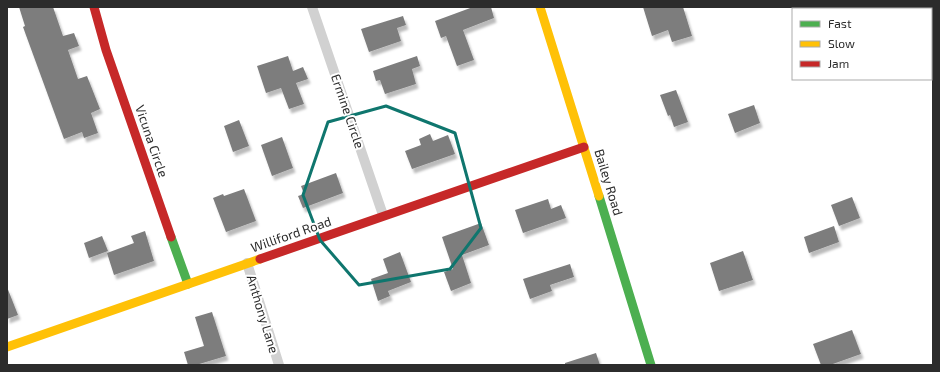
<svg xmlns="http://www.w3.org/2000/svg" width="940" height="372" font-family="'Exo 2',sans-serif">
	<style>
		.building { fill: #7d7d7d; filter: url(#shadow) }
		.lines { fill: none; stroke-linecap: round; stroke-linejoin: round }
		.street { stroke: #d1d1d1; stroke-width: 10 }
		.fast { stroke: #4caf50; stroke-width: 9 }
		.slow { stroke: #ffc107; stroke-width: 9 }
		.jam { stroke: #c62828; stroke-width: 9 }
		.marked { fill: none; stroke: #0f766e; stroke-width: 3; stroke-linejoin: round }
		.labels { text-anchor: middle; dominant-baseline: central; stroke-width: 4; stroke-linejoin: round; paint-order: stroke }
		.street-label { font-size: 13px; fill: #2c2c2c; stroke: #fff }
	</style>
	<defs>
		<filter id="shadow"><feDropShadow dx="2.5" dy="4.5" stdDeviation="1" flood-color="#0004"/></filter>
	</defs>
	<rect width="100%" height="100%" fill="#fff"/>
	<!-- building -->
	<path class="building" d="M19,7h34l10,29 11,-3 5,13 -11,4 10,29 9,-3 13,33 -9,4 7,20 -14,5 -2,-6 -18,7 -41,-112 2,-1z
		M473,7h18l3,11 -31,12 11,30 -17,6 -11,-30 -5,2 -6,-17z
		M643,7h40l9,29 -20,6 -4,-12 -16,6z
		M403,16l3,9 -9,3 4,13 -32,11 -8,-23z
		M288,56l5,15 10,-4 5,12 -12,4 8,21 -15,5 -8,-21 -15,5 -9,-27z
		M417,56l3,10 -8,3 4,15 -31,10 -5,-14 -4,1 -3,-10z
		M676,90l12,32 -14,5 -4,-12 -2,1 -8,-21z
		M754,105l6,18 -25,10 -7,-19z
		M239,120l10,26 -16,6 -9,-26z
		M430,134l3,7 15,-6 7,19 -43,15 -7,-18 16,-6 -2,-6z
		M282,137l11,31 -21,8 -11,-31z
		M336,173l7,20 -40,15 -5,-12 6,-2 -3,-8z
		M244,189l12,32 -30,11 -13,-34 10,-4 1,2z
		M852,197l8,21 -21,8 -8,-21z
		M548,199l3,10 10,-4 5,13 -43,15 -8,-23z
		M481,223l8,22 -27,10 9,28 -20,8 -7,-19 9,-3 -11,-32z
		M834,226l5,16 -30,11 -5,-16z
		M145,231l9,30 -40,14 -7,-22 27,-10 -3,-7z
		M102,236l6,15 -19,7 -5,-15z
		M743,251l10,29 -34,11 -9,-28z
		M400,252l11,30 -23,9 2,5 -12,5 -7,-22 17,-6 -5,-14z
		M570,264l4,13 -24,8 2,6 -22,8 -7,-20z
		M7,287l11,28 -11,4z
		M212,312l14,44 -30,9h-8l-4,-13 20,-6 -9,-29z
		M852,330l9,24 -31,11h-9l-8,-21z
		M596,353l4,12h-35v-2z"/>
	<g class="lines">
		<!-- street -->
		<path class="street" d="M312,7l71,208
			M247,263l32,102"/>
		<!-- fast -->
		<path class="fast" d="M599,196l52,169
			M171,237l17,47"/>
		<!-- slow -->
		<path class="slow" d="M540,7l59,189
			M7,347l253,-88"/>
		<!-- jam -->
		<path class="jam" d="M94,7l12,43 65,187
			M260,259l324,-112"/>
	</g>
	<!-- marked area -->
	<path class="marked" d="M386,106l69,27 26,95 -31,41 -91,16 -39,-45 -17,-45 25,-73z"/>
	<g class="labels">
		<!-- street labels -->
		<g class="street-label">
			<text transform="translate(348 111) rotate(71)">Ermine Circle</text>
			<text transform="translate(152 141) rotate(71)">Vicuna Circle</text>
			<text transform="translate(609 182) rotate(73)">Bailey Road</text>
			<text transform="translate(291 234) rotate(-19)">Williford Road</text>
			<text transform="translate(263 314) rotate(73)">Anthony Lane</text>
		</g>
	</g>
	<!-- border -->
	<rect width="940" height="372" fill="none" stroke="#2c2c2c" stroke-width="16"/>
	<!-- legend -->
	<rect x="792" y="8" width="140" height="72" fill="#ffffff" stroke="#ababab"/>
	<rect x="800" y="21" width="20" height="6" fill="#4caf50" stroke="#ababab"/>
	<text x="828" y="28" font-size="12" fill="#2c2c2c">Fast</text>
	<rect x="800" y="41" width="20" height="6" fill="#ffc107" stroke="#ababab"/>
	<text x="828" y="48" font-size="12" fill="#2c2c2c">Slow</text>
	<rect x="800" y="61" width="20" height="6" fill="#c62828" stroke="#ababab"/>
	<text x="828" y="68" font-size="12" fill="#2c2c2c">Jam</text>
</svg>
